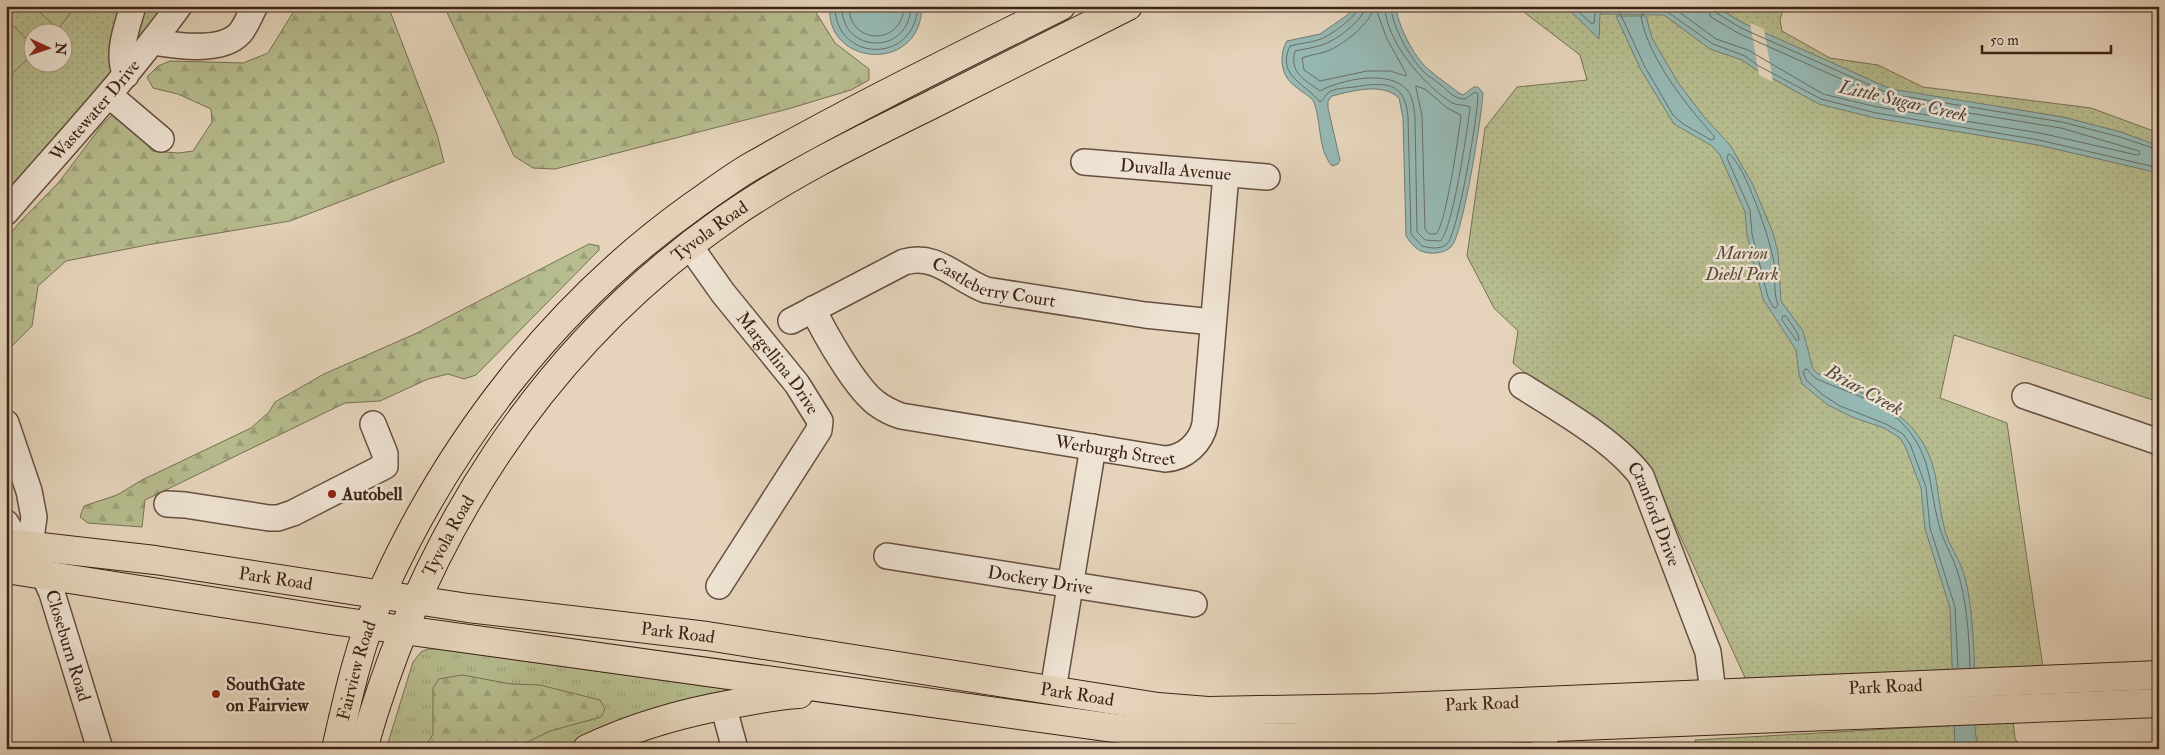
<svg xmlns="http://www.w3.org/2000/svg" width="2165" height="755" font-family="'IM FELL Double Pica',serif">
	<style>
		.grass { fill: url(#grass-tufts); stroke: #797053 }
		.forest { fill: url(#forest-firs); stroke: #797053 }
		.park { fill: url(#park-dots); stroke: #797053; fill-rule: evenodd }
		.pitch { fill: #b6bc8e; stroke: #797053 }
		.water { fill: #96b8b3; stroke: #727c75 }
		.pier { fill: #e5d4bb }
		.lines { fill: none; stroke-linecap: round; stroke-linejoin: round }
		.shore { stroke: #696e66; stroke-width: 1 }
		.minor-casing { stroke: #664f41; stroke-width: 28 }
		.major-casing { stroke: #3c2318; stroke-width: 30 }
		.minor { stroke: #eee3d3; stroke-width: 25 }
		.major { stroke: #e5d4bb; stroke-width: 28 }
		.poi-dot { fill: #8f2418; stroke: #eee3d3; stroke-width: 2 }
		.labels { text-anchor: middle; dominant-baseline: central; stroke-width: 5; stroke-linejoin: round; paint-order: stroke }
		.street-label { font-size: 18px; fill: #3c2318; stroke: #eee3d3 }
		.park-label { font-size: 18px; font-style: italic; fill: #5a4936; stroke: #eee3d3 }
		.poi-label { font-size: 18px; font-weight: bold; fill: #3c2318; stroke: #eee3d3; text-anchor: start }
		.water-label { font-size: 19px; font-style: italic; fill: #52483f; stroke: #eee3d3 }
	</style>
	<defs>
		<pattern id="grass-tufts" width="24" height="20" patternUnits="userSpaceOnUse" patternTransform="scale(1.25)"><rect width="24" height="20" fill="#b6bc8e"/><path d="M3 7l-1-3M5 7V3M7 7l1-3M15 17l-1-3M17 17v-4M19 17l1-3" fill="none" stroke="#9da17a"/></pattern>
		<pattern id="forest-firs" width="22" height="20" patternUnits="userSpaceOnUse" patternTransform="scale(1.25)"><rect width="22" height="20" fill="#b6bc8e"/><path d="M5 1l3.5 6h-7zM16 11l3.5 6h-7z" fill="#9da17a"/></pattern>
		<pattern id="park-dots" width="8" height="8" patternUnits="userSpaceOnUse" patternTransform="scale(1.25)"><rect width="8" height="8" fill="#b6bc8e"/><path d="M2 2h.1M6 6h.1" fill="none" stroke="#9da17a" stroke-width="1.8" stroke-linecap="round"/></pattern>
	</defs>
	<rect width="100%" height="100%" fill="#e5d4bb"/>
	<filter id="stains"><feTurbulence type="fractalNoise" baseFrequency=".004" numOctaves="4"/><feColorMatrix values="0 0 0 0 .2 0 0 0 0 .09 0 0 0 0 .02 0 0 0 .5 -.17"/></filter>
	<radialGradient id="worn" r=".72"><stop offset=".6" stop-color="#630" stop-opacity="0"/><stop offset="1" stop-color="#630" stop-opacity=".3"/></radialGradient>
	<!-- grass -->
	<path class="grass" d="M428,649h9l295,41 -70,16 -49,18 -53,25h-174l27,-87 8,-10z"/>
	<!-- forest -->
	<path class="forest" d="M297,6h91l49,128 7,28 -154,59 -143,24 -81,16 -28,25 -6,40 -20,20 -6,-1v-106l13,-16 40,-41 43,-57 10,-10 18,7 22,29 27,2 14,-2 19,-29 -1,-13 -33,-15 -25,-6 -6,-11 11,-11 12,-5 73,2 25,-10z
		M444,6h368l23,37 34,26v11l-18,10 -63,19 -233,60 -22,-1 -19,-12z
		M589,244l10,2v4l-123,125 -12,4 -16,-5 -20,5 -48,22 -35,2 -200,97 -3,27 -54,-4 -8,-6 4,-11 33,-11 25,-15 109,-52 18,-16 6,-10 49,-28 93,-41z
		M462,675l49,9 29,1 60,15 5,9 -4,8 -51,14 -37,18h-89l9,-15v-46l6,-9z"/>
	<!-- park -->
	<path class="park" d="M6,6h163l-163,192zM32,32h30v30h-30z
		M1516,6h268l-4,14 2,11 48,27 48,7 45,22 168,21 68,25v260l-3,8 -202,-66 -14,63 67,25 37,251 -297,8 -93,-203 -141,-116 5,-32 -24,-23 -27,-52 18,-128 32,-41 70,-7 -7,-25z
		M2013,722l2,16 5,11h-323l-2,-9z"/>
	<!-- pitch -->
	<path class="pitch" d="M33,6h43l-18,23z
		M6,19l26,25v11l-26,24z"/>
	<!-- water -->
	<path class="water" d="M830,6h92c-1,69 -98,60 -92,0z
		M1356,6h40c1,18 18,51 32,63 9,8 21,16 31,24l4,2 11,-8h4l5,6c-1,21 -20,143 -32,154 -7,7 -24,8 -32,3 -5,-3 -10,-9 -13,-14l-3,-118 -4,-20c-17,-16 -47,-7 -67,-2l-4,5v7l12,52 -2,4 -6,2c-15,-17 -10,-46 -19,-66 -15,-13 -30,-17 -31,-39 0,-7 1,-14 5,-20l33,-7 26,-18z
		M1565,6h150l28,17 148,66 172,28 58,15 38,14v27l-121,-28 -163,-27 -56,-14 -64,-35 -13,-9 -32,-11 -46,-34 -64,-1 -1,25z
		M1616,16h30l6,22 25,43 27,36 26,28 23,40 20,48 5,19 3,49 22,30 10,38 4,4c52,23 104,39 118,101 4,20 5,40 11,60 4,12 11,22 16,34 9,26 10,56 12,83 2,28 -4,72 5,98l-24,-1 -5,-140 -25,-79 -4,-41 -16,-42 -5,-8 -16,-10 -32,-11 -24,-12 -26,-21 -3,-10 -3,-24 -33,-51 -16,-64 -2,-23 -25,-57 -8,-9 -38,-22 -33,-54z"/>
	<!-- pier -->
	<path class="pier" d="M1750,23l14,6 9,53 -14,-7z"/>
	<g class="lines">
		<!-- shore -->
		<path class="shore" d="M835,6c-1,56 80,60 83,0
			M842,6c-2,48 68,51 69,0
			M849,6c-1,39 54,41 55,0
			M1359,6c-1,10 -28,29 -38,33 -10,4 -21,4 -31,7 -14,30 16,38 30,56 4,-2 5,-8 11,-11 6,-3 16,-3 23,-4 31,-5 51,-6 54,30l3,117 11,12c7,2 18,4 25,-2 11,-11 31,-129 31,-150l-3,-2 -10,7c-10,0 -16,-7 -23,-13 -5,-5 -13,-9 -18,-14 -14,-14 -33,-47 -33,-66
			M1365,6c0,14 -30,35 -43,39 -9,3 -18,4 -27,6 -6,22 10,29 25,40 20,-11 70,-23 88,0 5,7 6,17 7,26l2,115 8,8 15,1c12,-8 28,-114 30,-134 -5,-3 -12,-1 -18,-4 -28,-18 -67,-62 -67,-97
			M1572,6l20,18 2,-1 1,-10 4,-4 20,2 26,56 28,48 10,9 28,16 3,-1v-3c-28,-31 -65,-77 -73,-119l3,-6h22l47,33 32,12 12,9 64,34 55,14 163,27 120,28
			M1671,6l45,33 32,11 75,44 54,13 163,26 97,22 3,-1 -1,-3 -78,-23 -173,-28 -150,-67 -27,-16 -4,-11
			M1713,6l2,6 26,16 149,66 172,28 58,15 39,13
			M1376,9l11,30 19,34v3l-16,-5h-23l-47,10 -16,-11 -2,-12c8,-3 16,-4 23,-6 15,-5 43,-26 48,-42z
			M1416,86l9,3 22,19 14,7c-2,19 -15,109 -25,119h-7l-4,-5 -3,-113z
			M1729,154c16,10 42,88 45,109 2,14 -1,29 4,42l-2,3 -3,-1 -5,-10 -16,-63 -2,-24 -23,-52z
			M1783,316h3l12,18 1,6h-3l-14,-20z
			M1958,668l-3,-61 -25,-79 -4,-41 -16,-43 -7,-10 -17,-10 -46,-18 -17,-11 -16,-14 -4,-8 2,-4h2l8,9c27,13 62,21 84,42 34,33 29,64 40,105 4,16 13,30 18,45 10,30 12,66 13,98"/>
		<!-- minor casing -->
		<g class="minor-casing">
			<g id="minor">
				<path d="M153,42c24,4 69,11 87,-9 6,-7 10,-18 15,-27"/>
				<path d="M126,75c-10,-21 1,-48 7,-69"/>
				<path d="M109,95l52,44"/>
				<path id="s1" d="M1084,162l183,15"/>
				<path id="s2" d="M6,212c59,-68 120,-133 173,-206"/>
				<path id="s3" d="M689,245l34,48 74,91 23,37 -1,9 -100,156"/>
				<path id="s4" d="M813,309c12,25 42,78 63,94 8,6 16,10 25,13l264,43c20,-1 36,-16 40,-35l21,-250"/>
				<path id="s5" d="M791,321l113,-59c32,-10 54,18 82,28l159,25 68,7"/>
				<path id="s6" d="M1522,386c38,24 93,55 119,90l67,176 5,41"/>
				<path d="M2025,396l134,46"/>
				<path d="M6,423l23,68 5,26 -4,29 -19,-15 -5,-8"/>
				<path d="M167,504l18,1 84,13h9l15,-5 92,-47v-12l-12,-30"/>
				<path id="s7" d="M887,556l307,48"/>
				<path id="s8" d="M37,559l15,34 48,156"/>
				<path d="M1053,690l40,-243"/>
				<path d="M723,705l12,44"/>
				<path d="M1543,706l2,43"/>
			</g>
		</g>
		<!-- major casing -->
		<g class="major-casing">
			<g id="major">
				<path id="s9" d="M6,543l149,17 313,48 239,28 451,71 50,4 168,-3 783,-33"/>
				<path d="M6,569l325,51 826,114 119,4 883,-35"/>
				<path id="s10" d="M336,749c12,-53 24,-107 46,-157 68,-152 175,-289 311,-386 19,-13 38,-28 59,-40 100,-57 205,-108 309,-160"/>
				<path id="s11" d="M363,749c60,-214 178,-400 361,-529 65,-46 138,-81 209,-116 65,-32 130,-65 195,-98"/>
				<path d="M587,749c48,-23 98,-37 151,-46 21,-4 40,-8 61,-9"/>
			</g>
		</g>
		<!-- minor -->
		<use href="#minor" class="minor"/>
		<!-- major -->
		<use href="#major" class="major"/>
	</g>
	<!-- markers -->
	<g class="poi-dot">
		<circle cx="332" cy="494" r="5"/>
		<circle cx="216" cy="694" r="5"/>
	</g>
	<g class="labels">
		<!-- street labels -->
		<g class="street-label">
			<text stroke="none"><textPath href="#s2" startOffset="135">Wastewater Drive</textPath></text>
			<text stroke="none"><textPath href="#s1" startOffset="92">Duvalla Avenue</textPath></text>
			<text stroke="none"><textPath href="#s11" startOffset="635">Tyvola Road</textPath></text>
			<text stroke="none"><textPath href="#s5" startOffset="222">Castleberry Court</textPath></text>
			<text stroke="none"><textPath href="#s3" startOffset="148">Margellina Drive</textPath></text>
			<text stroke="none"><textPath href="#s4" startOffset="359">Werburgh Street</textPath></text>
			<text stroke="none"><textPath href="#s6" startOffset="190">Cranford Drive</textPath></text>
			<text stroke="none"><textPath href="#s11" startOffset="230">Tyvola Road</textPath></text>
			<text stroke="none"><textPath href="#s9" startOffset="272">Park Road</textPath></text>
			<text stroke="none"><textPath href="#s7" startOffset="155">Dockery Drive</textPath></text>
			<text stroke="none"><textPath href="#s9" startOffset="678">Park Road</textPath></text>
			<text stroke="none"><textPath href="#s8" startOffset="92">Closeburn Road</textPath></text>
			<text stroke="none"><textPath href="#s10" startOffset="81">Fairview Road</textPath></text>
			<text stroke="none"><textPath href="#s9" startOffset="1892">Park Road</textPath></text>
			<text stroke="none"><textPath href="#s9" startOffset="1082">Park Road</textPath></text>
			<text stroke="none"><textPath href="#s9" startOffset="1488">Park Road</textPath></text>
		</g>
		<!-- park labels -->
		<g class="park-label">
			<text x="1742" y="253">Marion<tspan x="1742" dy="21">Diehl Park</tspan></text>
		</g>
		<!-- poi labels -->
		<g class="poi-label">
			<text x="342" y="494">Autobell</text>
			<text x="226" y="684">SouthGate<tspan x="226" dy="21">on Fairview</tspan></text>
		</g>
		<!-- water labels -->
		<g class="water-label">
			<text transform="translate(1903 101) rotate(13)">Little Sugar Creek</text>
			<text transform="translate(1864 390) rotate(29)">Briar Creek</text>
		</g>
	</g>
	<!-- margin -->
	<rect width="2165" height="755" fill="none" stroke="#e5d4bb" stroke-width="25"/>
	<rect x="8" y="8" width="2150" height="740" fill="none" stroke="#3c2318" stroke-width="2.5"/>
	<rect x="12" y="12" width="2140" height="730" fill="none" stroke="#3c2318"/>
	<!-- north arrow -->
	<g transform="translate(48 48) rotate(93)"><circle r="24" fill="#eee3d3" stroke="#a79688"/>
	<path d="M0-4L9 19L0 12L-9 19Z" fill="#8f2418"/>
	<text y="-8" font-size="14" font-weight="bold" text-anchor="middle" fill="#3c2318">N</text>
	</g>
	<!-- scale -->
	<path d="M1982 45v8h129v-8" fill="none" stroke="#3c2318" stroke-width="2.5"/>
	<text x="1990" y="45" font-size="15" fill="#3c2318" stroke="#eee3d3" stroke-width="4" paint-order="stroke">50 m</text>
	<rect width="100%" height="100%" filter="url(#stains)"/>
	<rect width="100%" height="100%" fill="url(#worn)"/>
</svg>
